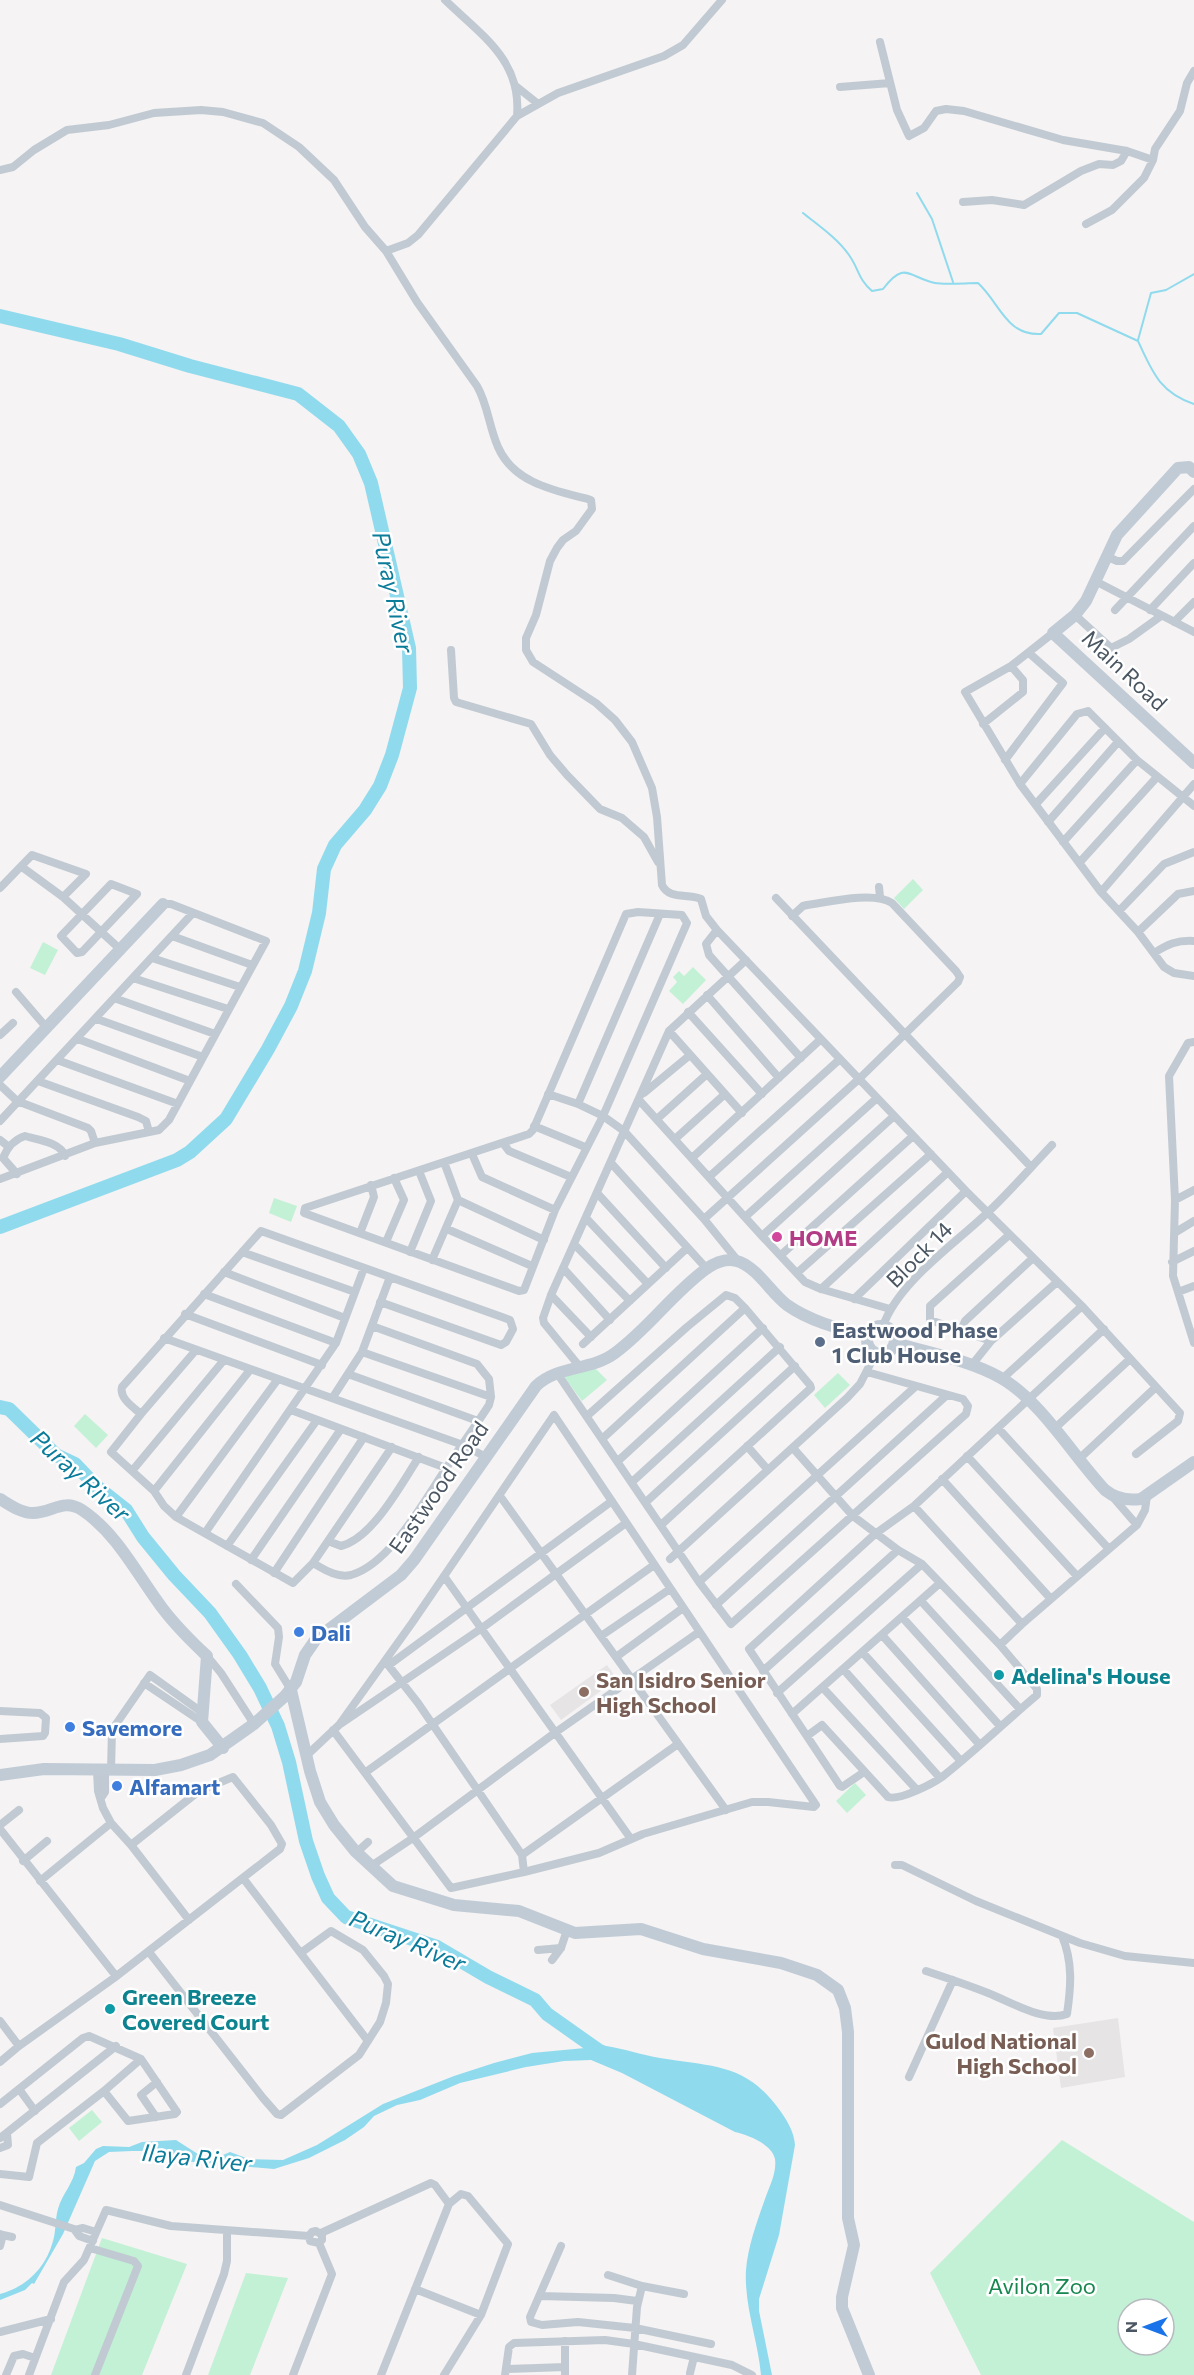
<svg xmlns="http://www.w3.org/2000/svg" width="1194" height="2375" font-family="Commissioner,sans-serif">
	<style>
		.education { fill: #e6e4e5 }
		.green { fill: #c3f1d5; fill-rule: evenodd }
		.water { fill: #90daee }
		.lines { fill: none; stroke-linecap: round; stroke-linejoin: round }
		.stream { stroke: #90daee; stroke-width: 2 }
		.river { stroke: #90daee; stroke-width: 14 }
		.street { stroke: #c1cad2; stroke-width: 8 }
		.secondary { stroke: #c1cbd6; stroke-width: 12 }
		.hotel-dot { fill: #d1479c; stroke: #fff; stroke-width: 2 }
		.service-dot { fill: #5c6f8a; stroke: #fff; stroke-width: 2 }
		.shop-dot { fill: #3f7fe0; stroke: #fff; stroke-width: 2 }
		.culture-dot { fill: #0f9aa8; stroke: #fff; stroke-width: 2 }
		.education-dot { fill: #8d6e63; stroke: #fff; stroke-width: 2 }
		.labels { text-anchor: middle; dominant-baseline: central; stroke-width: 5; stroke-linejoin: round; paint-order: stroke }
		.street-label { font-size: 22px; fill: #4a5661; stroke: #fff }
		.hotel-label { font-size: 22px; font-weight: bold; fill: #b23c85; stroke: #fff; text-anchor: start }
		.service-label { font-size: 22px; font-weight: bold; fill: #4e5e75; stroke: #fff; text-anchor: start }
		.shop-label { font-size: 22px; font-weight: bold; fill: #366cbe; stroke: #fff; text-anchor: start }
		.culture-label { font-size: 22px; font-weight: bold; fill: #0d838f; stroke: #fff; text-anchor: start }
		.education-label { font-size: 22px; font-weight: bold; fill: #785e54; stroke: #fff; text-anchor: start }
		.park-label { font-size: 22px; fill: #17864f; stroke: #fff }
		.water-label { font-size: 24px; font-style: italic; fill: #0c7c9b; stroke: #fff }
	</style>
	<rect width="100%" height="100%" fill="#f5f3f3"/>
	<!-- education -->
	<path class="education" d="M607,1665l10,14 -56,41 -11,-15z
		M1118,2018l7,59 -64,11 -8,-60z"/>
	<!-- green -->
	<path class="green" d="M913,879l10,11 -19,19 -10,-11z
		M43,942l15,8 -13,25 -15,-7z
		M693,967l13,13 -23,24 -14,-13 8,-9 -4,-5 6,-6 5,5z
		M274,1198l23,8 -6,16 -22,-9z
		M595,1368l12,12 -25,21 -17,-23 2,-3z
		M838,1373l12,12 -25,23 -11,-13z
		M85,1414l23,21 -12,13 -22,-22z
		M855,1783l11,12 -19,18 -11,-12z
		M92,2110l10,12 -23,19 -10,-13z
		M1062,2140l132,82v153h-213l-51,-102zM1128,2309h36v36h-36z
		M102,2238l85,26 -45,111h-91z
		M246,2273l42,5 -38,97h-42z"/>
	<!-- water -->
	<path class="water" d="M606,2046c19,3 36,9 54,12 54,9 87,5 121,54 7,10 13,20 14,33l-16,90 -20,64v12l13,64h-11c-3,-35 -17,-69 -15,-105 2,-24 11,-48 19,-71 4,-12 12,-26 10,-40 -3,-15 -27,-24 -40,-27l-113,-59 -31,-13 -27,1 -38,6 -66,16 -40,17 -23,5 -23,11 -10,11 -19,13 -36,18 -35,11 -104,-9 -1,-2 -22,-7h-15l-23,1 -14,9 -32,73 -29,50 -2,-1 -7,7 -25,10v-6c26,-7 46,-26 53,-53 3,-10 2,-22 5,-32 4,-15 16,-26 18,-42l8,-4 12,-14 7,-3 26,1 13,-5 34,-2 25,16h12l3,2 14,-6 19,7 34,1 34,-15 66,-41 71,-28 40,-13 38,-10z"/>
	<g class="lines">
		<!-- stream -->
		<path class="stream" d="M917,193l15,26 21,63
			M803,213c16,13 34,25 46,42 10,14 9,24 23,36l11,-2c22,-29 25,-12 52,-6 10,2 31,0 43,0 22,20 28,53 63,51l18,-21h18l61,28c14,30 21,51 56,63
			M1138,340l13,-47 15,-3 28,-16"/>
		<!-- river -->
		<path class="river" d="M0,316l119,28 71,22 108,28 41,32 20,28 12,29 38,165 1,40 -18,67 -12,31 -15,24 -30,35 -11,24 -5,44 -14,58 -14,35 -23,43 -42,70 -36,33 -13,8 -177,67
			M0,1407l9,2 47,46 19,9 22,23 29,23 17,27 31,38 36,38 30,42 20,33 18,38 11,36 17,79 12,35 10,22 18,19 91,30 51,30 47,23 12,14 51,36 11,5"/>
		<!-- street -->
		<path class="street" d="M445,0c36,35 77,60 72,116
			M880,42l17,68 12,26 15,-8 12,-17 10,-2 18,2 99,29 64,11 26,9
			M517,87l20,16
			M840,87l50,-4
			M0,170l13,-3 21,-17 33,-20 42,-5 45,-12 47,-3 22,2 40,11 36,24 35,33 31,47 21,24 31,51 60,84c11,19 12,41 21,61 16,37 59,44 93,53l1,9 -16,22 -13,9 -6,8 -7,13 -14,54 -10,23v12l7,12 63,41 19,17 17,22 20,46 5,29 5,68c7,15 26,8 39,14l5,17 11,14
			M963,202l29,-2 32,5 57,-34 18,-7 14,1 8,-4 6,-10
			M1086,224l26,-14 32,-32 9,-18 2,-11 25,-38 7,-28 7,-12
			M386,251l22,-8 10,-8 99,-119 41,-23 106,-37 19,-11 39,-45
			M1108,557l9,4h6l71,-72
			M1097,582l97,50
			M1115,610l79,-84
			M1150,610l44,-47
			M1075,615l36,33 18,-9 32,-23
			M1174,622l20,-20
			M1053,633l-42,33 -46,26 55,92 81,108 37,40 26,35 10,6 20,3
			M451,650l3,48 2,4 75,22 19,31 17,20 33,34 22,9 22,19 14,25
			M983,724l40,-32v-12l-12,-14
			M1005,760l58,-77 -34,-30
			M1020,784l57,-70 11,-3 49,49 57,46
			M1036,804l69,-76
			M1048,822l70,-80
			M1063,842l74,-82
			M1080,862l77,-85
			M22,867l41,30 58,53
			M111,884l26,10 -55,58 -5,1 -16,-17z
			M879,887l1,10
			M0,888l32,-33 54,19 -23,23
			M1101,892l93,-108
			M776,898l255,269
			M1119,911l45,-47 30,-12
			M638,912l44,3 5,8 -84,193 -48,94 -31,80 -5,1 -215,-78 1,-5 224,-74 4,-4 93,-216z
			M1138,932l40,-38 16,-3
			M172,936l80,29
			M1154,953c14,-9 23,-13 40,-12
			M152,958l88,29
			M133,978l95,31
			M16,992l30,35
			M707,995l72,83
			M114,998l101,36
			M688,1012l74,82
			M97,1019l106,38
			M669,1031l73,82
			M0,1035l13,-12
			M78,1039l112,42
			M1194,1042l-6,1 -19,33 6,124 -2,76 21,67
			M801,1058l-92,-103 -3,-11 11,-14 249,261 116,115 98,107 -2,8 -42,33
			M57,1060l121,44
			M38,1081l100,36 8,4 3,11
			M0,1085l17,16 71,27 3,3 4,12
			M644,1093l46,-38
			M548,1094l30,10 25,12 21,15 80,88 34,42
			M639,1100l123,136 43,46 16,7 69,20
			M578,1104l82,-190
			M657,1119l50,-45
			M0,1121l192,-207
			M534,1126l51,21
			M675,1139l50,-45
			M0,1140l9,7
			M503,1143l6,8 62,26
			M472,1154l10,23 73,33
			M692,1158l129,-119
			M611,1163l96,106
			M17,1174l-14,-16c4,-10 12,-19 22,-22 13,4 35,6 40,20
			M709,1177l131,-118
			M0,1179l95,-36 64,-13 10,-10 97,-179 -95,-37h-8
			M597,1193l69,75
			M458,1200l86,40
			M1175,1200l19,-10
			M745,1217l132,-119
			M586,1218l62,66
			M704,1219l156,-141 98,-96 2,-5 -4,-6 -64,-68c-18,-12 -64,-1 -85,2l-4,1 -11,10
			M447,1229l85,37
			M1176,1232l18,-11
			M360,1233l14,-36 -3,-12
			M762,1236l132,-120
			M386,1242l18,-42 -10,-22
			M574,1244l56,57
			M242,1252l113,40
			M410,1252l21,-51 -12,-30
			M781,1255l132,-119
			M432,1260l26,-60 -14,-38
			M1172,1262l22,-11
			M563,1268l47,52
			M224,1272l121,46
			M797,1273l134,-119
			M821,1289l127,-117
			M1178,1292l16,-6
			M204,1294l132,49
			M551,1295l40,42
			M854,1299l112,-108
			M380,1302l121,43 5,-3 7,-13 -3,-9 -8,-3 -241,-86 -139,156c-3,11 11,20 19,27l-30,38 43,39 10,15 12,11 117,66 20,-20 79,-116
			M185,1314l137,51
			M883,1326c15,-43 69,-80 102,-111 24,-22 45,-47 67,-70
			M961,1330l4,-9 68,-63
			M164,1338l299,107 23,12
			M991,1341l-61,-21v-14l79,-71
			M583,1344l103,-95
			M362,1352l129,45
			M971,1366l20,-25 66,-59
			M580,1367l-36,-44 -1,-5 8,-23 118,-264 77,-71
			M557,1373l142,209 32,42 235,-210 2,-8 -5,-7 -96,-27
			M348,1374l130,47
			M1002,1379l80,-73
			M333,1397l29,-45 28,-75
			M291,1410l155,58
			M141,1414l55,-64
			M587,1416l100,-89 39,-32 9,3 10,10 65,77 1,3 -150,137
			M998,1428l111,121
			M1054,1429l76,-70
			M602,1439l143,-131
			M747,1446l21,24
			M793,1448l60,68 45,34 24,14 78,81 37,44v6c-32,27 -62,56 -95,82 -10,7 -43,24 -54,20l-66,-72 -15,11
			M967,1456l110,120
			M1079,1459l77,-72
			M618,1461l145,-133
			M132,1471l92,-111
			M942,1479l109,120
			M632,1482l148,-135
			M154,1491l96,-121
			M1111,1495l26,30
			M500,1496l226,314
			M646,1502l149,-136
			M914,1506l108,118
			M176,1517l102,-138
			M205,1533l131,-190 28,-75
			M328,1541l13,5c32,-8 60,-62 78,-89
			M227,1546l90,-126
			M670,1559l177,-161 13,-14 16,-31
			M251,1560l90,-131
			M313,1563c12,7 24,15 38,12 39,-11 73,-74 94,-105 14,-22 30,-43 44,-65l2,-8 -2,-18 -12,-15 -105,-38
			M274,1573l90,-136
			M444,1576l187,263
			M699,1582l216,-195
			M236,1584l42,44 1,9 -4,27 16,26
			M921,1601l99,108
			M716,1605l231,-210
			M902,1617l98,109
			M882,1635l97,109
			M601,1636l69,-47
			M1000,1645l22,-21 115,-99 8,-15 2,-14
			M863,1653l97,107
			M207,1656l14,17 33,51
			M616,1657l67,-49
			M385,1661l33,42 104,152 2,17
			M389,1665l223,-164
			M844,1670l96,108
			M763,1671l135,-121
			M144,1683l58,39
			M823,1688l94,102
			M777,1693l145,-129
			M0,1711l40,2 6,5 -1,15 -2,3 -43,3
			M792,1714l148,-131
			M333,1730l118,158 73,-16 75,-19 44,-19 109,-32h16l46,5 2,-2 -262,-390 -142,208 -73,102
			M306,1756l33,-31 143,-97 144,-105
			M97,1770l1,21 5,17 8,15 20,22 58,75
			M111,1770l1,-40 38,-55 53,38
			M366,1772l288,-207
			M864,1772l-22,15 -2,-1 -91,-137 126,-115 39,-28 190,-177
			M101,1798l4,-6v-22
			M0,1825l19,-15
			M0,1829l116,147
			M357,1852l11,-10
			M522,1855l156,-111
			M23,1861l24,-20
			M895,1865h7l74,36 104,42 45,13 69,7
			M371,1866l42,-28 143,-106 143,-100
			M243,1878l125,163
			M40,1881l71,-58
			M538,1950l23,-2
			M149,1952l114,146 14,16 4,1 78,-60 21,-33 6,-19 2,-19 -4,-8 -21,-26 -32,-19 -29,21
			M552,1960l9,-12 6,-18
			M926,1971c21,7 42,14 62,22 21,8 56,30 79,21 4,-27 6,-52 -5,-78
			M0,2021l19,25
			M0,2062l19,-16 95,-68 166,-129 2,-5 -11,-19 -38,-48 -34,14 -68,54
			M909,2077l44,-97
			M19,2089l16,22
			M104,2091l37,-32
			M0,2104l83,-66 6,-2 52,23 36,53 -2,2 -47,7 -24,-30 -67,52 -8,34 -29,-3
			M156,2117l-15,-22 16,-13
			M0,2138l116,-92
			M0,2148l8,-3 -1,-12
			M0,2205l74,24 5,7 14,5
			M75,2230l8,-2 13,4
			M321,2233l110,-50 4,2 14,19 -68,171
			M0,2234l3,1 -3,11
			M3,2235l9,2
			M561,2246l-31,71 1,5 11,3 36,-3 57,6 76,16
			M90,2248l44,13 4,5 -43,109
			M608,2275l34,11 -5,21 -5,68
			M642,2286l42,8
			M415,2289l66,26
			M540,2296l74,2 23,3
			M0,2332l51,-13
			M506,2369l59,-2
			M690,2373l4,-16
			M6,2375l8,-19 9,-2 12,4
			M29,2375l35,-93 20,-22 22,-50 65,16 138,10
			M186,2375l38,-101 3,-13v-30
			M293,2375l39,-101 -13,-31 3,-3v-5l-6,-4 -4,1 -3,4 1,5 9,2
			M444,2375l37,-60 27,-71 -40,-48 -7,-2 -12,10
			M505,2375l4,-28 5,-4 91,-3 29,4 98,21 20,10
			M565,2375v-34"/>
		<!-- secondary -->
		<path class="secondary" d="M1194,472l-5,-5 -11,1 -61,67 -31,66 -11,14 -22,18 141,130
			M0,1077l163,-173
			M867 1340a14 14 0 1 1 28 0a14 14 0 1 1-28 0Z
			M895,1343c34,10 74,17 106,35 40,23 72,78 104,112 11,9 22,11 36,9l53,-37
			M0,1499c10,6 21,14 33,14 19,0 30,-15 49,-3 35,23 56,66 81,99 13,17 28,32 44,47l-5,66 21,26
			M291,1690l19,81 10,31 14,23 21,26 38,35 61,19 65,6 56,22 66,-4 62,20 78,14 36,12 21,15 7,18 3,24v186l6,27 -12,52v11l27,67
			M0,1775l44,-6 111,1 26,-5 29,-10 44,-31 31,-28 11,-14 9,-27 11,-16 85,-64 13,-15 122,-174c22,-21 55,-15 79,-33 33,-24 57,-59 91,-84 10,-7 22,-12 34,-7 19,8 31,31 47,43 24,17 54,24 81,31"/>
	</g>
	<!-- markers -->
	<circle class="hotel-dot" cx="777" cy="1237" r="6"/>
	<circle class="service-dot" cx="820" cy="1342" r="6"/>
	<g class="shop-dot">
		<circle cx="299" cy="1632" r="6"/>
		<circle cx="70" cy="1727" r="6"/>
		<circle cx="117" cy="1786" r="6"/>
	</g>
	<g class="culture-dot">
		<circle cx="999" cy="1675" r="6"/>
		<circle cx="110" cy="2009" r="6"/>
	</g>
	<g class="education-dot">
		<circle cx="584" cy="1692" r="6"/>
		<circle cx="1089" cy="2053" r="6"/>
	</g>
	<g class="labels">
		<!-- street labels -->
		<g class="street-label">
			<text transform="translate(1125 670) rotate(43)">Main Road</text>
			<text transform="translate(919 1254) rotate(-45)">Block 14</text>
			<text transform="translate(438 1487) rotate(-55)">Eastwood Road</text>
		</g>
		<!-- hotel labels -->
		<g class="hotel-label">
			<text x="789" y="1237">HOME</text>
		</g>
		<!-- service labels -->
		<g class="service-label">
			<text x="832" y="1329">Eastwood Phase<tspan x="832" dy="25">1 Club House</tspan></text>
		</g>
		<!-- shop labels -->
		<g class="shop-label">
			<text x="311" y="1632">Dali</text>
			<text x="82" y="1727">Savemore</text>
			<text x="129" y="1786">Alfamart</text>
		</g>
		<!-- culture labels -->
		<g class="culture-label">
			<text x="1011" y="1675">Adelina's House</text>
			<text x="122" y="1996">Green Breeze<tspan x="122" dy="25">Covered Court</tspan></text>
		</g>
		<!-- education labels -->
		<g class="education-label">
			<text x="596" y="1679">San Isidro Senior<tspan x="596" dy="25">High School</tspan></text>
			<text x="1077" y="2040" text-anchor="end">Gulod National<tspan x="1077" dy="25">High School</tspan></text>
		</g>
		<!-- park labels -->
		<g class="park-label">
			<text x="1042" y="2285">Avilon Zoo</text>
		</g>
		<!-- water labels -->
		<g class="water-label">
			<text transform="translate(394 592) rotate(78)">Puray River</text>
			<text transform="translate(81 1475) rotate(42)">Puray River</text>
			<text transform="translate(408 1940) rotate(23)">Puray River</text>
			<text transform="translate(197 2157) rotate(6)">Ilaya River</text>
		</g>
	</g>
	<!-- north arrow -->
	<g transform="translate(1146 2327) rotate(270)"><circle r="28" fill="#ffffff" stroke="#b7bbc0" stroke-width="1.5"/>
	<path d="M0-4.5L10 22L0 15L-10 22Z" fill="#1a73e8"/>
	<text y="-9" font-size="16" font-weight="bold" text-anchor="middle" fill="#4a5661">N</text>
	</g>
</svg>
